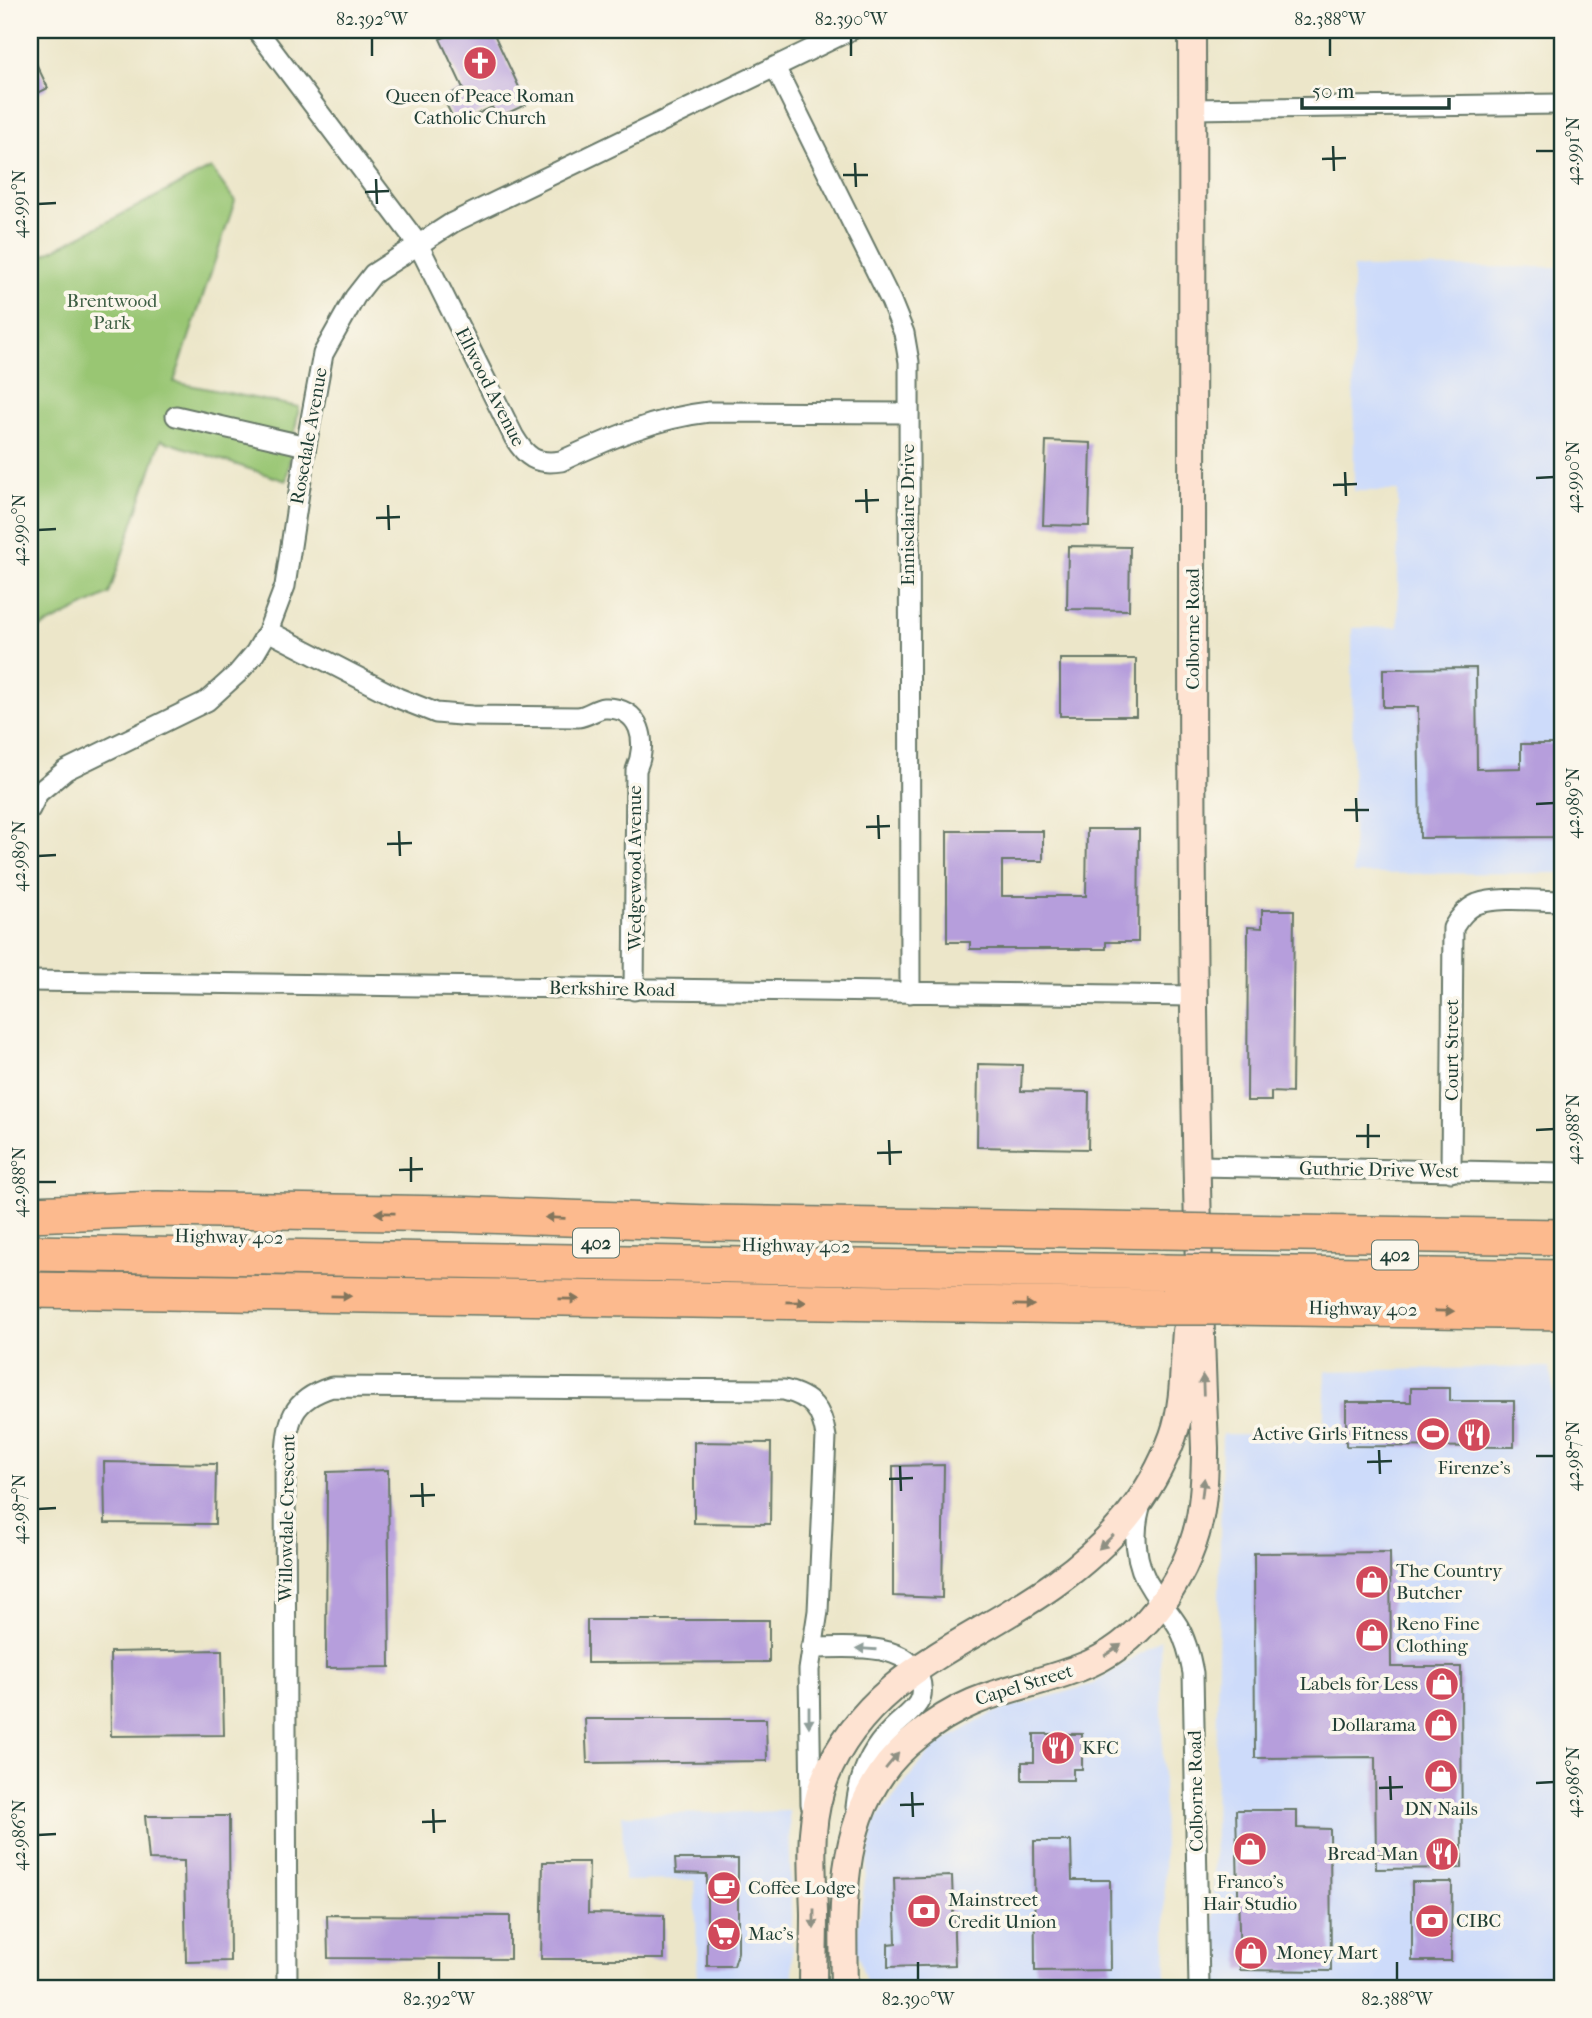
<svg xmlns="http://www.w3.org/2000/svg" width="1592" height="2018" font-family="'IM FELL French Canon',serif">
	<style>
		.built { fill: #cddbfa }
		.green { fill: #99c673; stroke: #5c8254; stroke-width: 2 }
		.building { fill: #b69edc }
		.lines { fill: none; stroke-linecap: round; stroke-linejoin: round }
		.street-casing { stroke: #677868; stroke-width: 23 }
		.secondary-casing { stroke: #677868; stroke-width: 30 }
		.highway-casing { stroke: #677868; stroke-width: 38 }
		.street { stroke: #fff; stroke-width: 19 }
		.secondary { stroke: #fee3d2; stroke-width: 26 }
		.highway { stroke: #fcba8e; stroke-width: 35 }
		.highway-bridge-casing { stroke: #677868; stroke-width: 38; stroke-linecap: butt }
		.highway-bridge { stroke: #fcba8e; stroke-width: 35 }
		.oneway { fill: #82755c }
		.oneway2 { fill: #8e9083 }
		.oneway3 { fill: #8f9e9a }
		.ticks { fill: none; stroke: #1f3d34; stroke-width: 2.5 }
		.labels { text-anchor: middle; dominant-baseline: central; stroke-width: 7; stroke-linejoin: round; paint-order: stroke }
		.shield { fill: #fbf7ec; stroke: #61756b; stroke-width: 2 }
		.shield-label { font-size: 18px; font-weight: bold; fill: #1f3d34 }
		.poi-label { font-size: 19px; fill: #1f3d34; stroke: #fbf7ec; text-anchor: start }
		.park-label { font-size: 19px; fill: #3e5f44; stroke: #fbf7ec }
		.street-label { font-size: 19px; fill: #1f3d34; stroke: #fbf7ec }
		.neatline { fill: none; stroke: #1f3d34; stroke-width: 2.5 }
		.ticks-label { font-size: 18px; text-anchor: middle; fill: #1f3d34 }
	</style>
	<rect width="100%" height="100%" fill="#fbf7ec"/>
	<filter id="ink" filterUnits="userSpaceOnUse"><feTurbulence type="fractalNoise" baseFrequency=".0143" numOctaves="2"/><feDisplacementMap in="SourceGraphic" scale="14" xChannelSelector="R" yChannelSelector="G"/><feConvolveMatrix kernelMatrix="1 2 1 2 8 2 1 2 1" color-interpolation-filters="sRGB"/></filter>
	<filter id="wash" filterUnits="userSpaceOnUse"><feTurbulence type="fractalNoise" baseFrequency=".00686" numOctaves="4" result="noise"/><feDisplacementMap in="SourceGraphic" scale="28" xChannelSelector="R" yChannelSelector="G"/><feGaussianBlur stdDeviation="1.57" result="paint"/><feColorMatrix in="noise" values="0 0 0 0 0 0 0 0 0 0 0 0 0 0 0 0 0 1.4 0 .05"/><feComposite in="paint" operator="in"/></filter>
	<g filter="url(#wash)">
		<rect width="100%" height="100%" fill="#ece6c9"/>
		<!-- built -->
		<path class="built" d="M1562,267v606l-209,1 -1,-246 46,-1v-136h-44l-1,-223z
			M1549,1367l8,40h5v577l-350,4 10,-554 101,1 3,-64z
			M1161,1640l5,348h-298l-13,-43 19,-123 59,-74 59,-35 101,-29z
			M789,1811l4,177h-95l-3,-108 -71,1 -2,-66z"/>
		<!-- green -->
		<path class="green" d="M211,168l24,33 -61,181 125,25 -13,74 -125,-41 -52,154 -79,39v-371z"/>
		<g id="blocks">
			<!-- building -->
			<path class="building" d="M459,30h33l35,74 -30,14 -5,-11 -36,17 -13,-26 20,-10 -23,-49z
				M30,51l18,37 -18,9z
				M1046,441l45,2 -2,83 -46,-1z
				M1068,546l62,1 -1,63 -62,-1z
				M1060,659h76v57h-76z
				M1556,667h6v170l-142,1 -2,-131h-35v-38l93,-1 1,101 44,-1v-24h35z
				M1087,829h52l-1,113h-32v7h-136v-7h-23v-111h96v30h-41v35h84z
				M1262,910h32l-2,183 -21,-1v9h-24l1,-174 14,1z
				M978,1064l44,1 -1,26 68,1 -1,57 -111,-2z
				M1411,1388h39v13h64v46l-168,-1v-44h65z
				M694,1442l77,1 -1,81 -76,-1z
				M104,1462l112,2 -1,60 -110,-1z
				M944,1465l-2,133 -49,-2v-130z
				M388,1470l2,197 -64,1 1,-196z
				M1390,1552l1,115h70l1,201 -86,1 -1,-112 -120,1 -1,-205z
				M587,1620h182v42l-182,1z
				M222,1650l2,85 -113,1 -1,-84z
				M585,1719h181l1,42 -180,2z
				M1034,1734h48v35h-9v11h-51v-18h12z
				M1236,1810h61v18l33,1 1,142 -91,-1z
				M145,1816h84l1,145 -44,1 -2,-101 -35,-1z
				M1034,1841h37l1,39h38l1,90 -76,1z
				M675,1859h63v93l-4,14h-27v-92l-31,-1z
				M543,1862h46l-1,51 76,2v44h-123z
				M952,1876l3,89 -67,2v-23l8,-1 -2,-65z
				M1412,1882h40l-1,79h-39z
				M327,1915l183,1v43l-182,-1z"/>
		</g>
	</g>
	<g filter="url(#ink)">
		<use href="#blocks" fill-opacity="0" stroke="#677868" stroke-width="2"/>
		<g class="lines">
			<!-- street casing -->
			<g class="street-casing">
				<path id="street" d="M257,30l161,214 96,193c12,20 22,28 47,24 48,-22 94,-43 148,-49l199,1
					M775,67l116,234 13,32 5,29 1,631
					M1192,109l370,-5
					M176,416l130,30
					M268,631l130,67 38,15 36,3 106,1c10,-1 17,-8 26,-9 38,-2 44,35 32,62l-2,220
					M30,809l8,-16 28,-23 141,-69 31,-28 17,-20 13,-22 17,-45 21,-140 17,-92 32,-57 18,-23 79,-51 399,-193
					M30,981l1163,15
					M1197,1166l365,7
					M1451,1172l2,-244c5,-9 14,-20 24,-24 22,-8 61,-3 85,-3
					M1142,1501c-10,29 -8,63 10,89 8,12 18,23 26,36 8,14 12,30 15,47l6,315
					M811,1648c32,0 95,-8 108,29 3,9 4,18 -1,26 -7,11 -19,18 -27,27 -22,21 -32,48 -35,77
					M287,1988l-2,-522c3,-42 2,-65 47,-79l452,3c28,7 38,19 42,47l-8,174 -9,59 2,134"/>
			</g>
			<!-- secondary casing -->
			<g class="secondary-casing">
				<path id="secondary" d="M813,1988c0,-24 1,-49 1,-74 -1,-46 -7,-92 11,-136 45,-107 147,-134 231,-195 54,-39 94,-84 117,-147 12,-34 10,-70 13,-105
					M844,1988c-1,-72 -6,-153 38,-215 10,-15 23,-27 37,-38 53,-44 99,-44 160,-67 60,-22 106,-84 120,-146 5,-24 6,-49 6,-74 -19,-472 -11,-945 -13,-1418"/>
			</g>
			<!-- highway casing -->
			<g class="highway-casing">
				<path id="highway" d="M30,1214l128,-5 295,5 258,9 451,8
					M1228,1232l334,5
					M30,1253l1134,19
					M1227,1273l335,5
					M30,1290l1131,17
					M1229,1307l333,5"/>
			</g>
			<!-- street -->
			<use href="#street" class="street"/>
			<!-- secondary -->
			<use href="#secondary" class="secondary"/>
			<!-- highway -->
			<use href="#highway" class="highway"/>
			<!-- highway-bridge casing -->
			<g class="highway-bridge-casing">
				<path id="highway-bridge" d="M1162,1231l66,1
					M1164,1272l63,1
					M1161,1307h68"/>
			</g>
			<!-- highway-bridge -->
			<use href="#highway-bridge" class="highway-bridge"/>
		</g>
		<!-- one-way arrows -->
		<defs><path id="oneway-solid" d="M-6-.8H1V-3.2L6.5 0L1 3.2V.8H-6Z" transform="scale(1.75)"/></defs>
		<g class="oneway">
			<use href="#oneway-solid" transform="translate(385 1213) rotate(-179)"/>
			<use href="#oneway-solid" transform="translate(555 1218) rotate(-178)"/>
			<use href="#oneway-solid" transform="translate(341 1296) rotate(1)"/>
			<use href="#oneway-solid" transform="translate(569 1299) rotate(1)"/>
			<use href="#oneway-solid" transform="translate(796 1302) rotate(1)"/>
			<use href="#oneway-solid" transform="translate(1024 1305) rotate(1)"/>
			<use href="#oneway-solid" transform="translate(1444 1311) rotate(1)"/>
		</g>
		<g class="oneway2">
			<use href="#oneway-solid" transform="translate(1203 1385) rotate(-92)"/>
			<use href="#oneway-solid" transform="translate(1203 1488) rotate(-83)"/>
			<use href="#oneway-solid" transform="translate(1106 1542) rotate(137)"/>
			<use href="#oneway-solid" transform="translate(1113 1650) rotate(-34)"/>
			<use href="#oneway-solid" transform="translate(892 1761) rotate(-50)"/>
			<use href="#oneway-solid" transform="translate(814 1919) rotate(90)"/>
		</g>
		<g class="oneway3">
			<use href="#oneway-solid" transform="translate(866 1649) rotate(-176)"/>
			<use href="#oneway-solid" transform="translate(809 1717) rotate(90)"/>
		</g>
	</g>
	<!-- ticks -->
	<path class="ticks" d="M372,38v18M851,38v18M1330,38v18M1333,146l1,25M1536,151h18M1322,159l24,-1M855,163l1,24M843,175h25M376,179l1,25M365,192l24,-1M38,204l18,-1M1345,472l1,24M1536,478l18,-1M1333,485l24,-1M866,489l1,24M855,501l24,-1M388,505l1,25M376,518l24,-1M38,530l18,-1M1356,798l1,24M1536,804l18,-1M1344,810h25M878,815l1,24M866,827l24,-1M399,831l1,25M387,844l25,-1M38,856l18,-1M1368,1124v24M1536,1130l18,-1M1356,1136h24M889,1140l1,25M877,1153l25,-1M411,1157v25M399,1170l24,-1M38,1182h18M1379,1450l1,24M1536,1456h18M1367,1462l25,-1M900,1466l1,25M889,1479l24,-1M422,1483l1,24M410,1496l25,-1M38,1509l18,-1M1390,1776l1,24M1536,1783l18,-1M1379,1788l24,-1M912,1792l1,25M900,1805l24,-1M433,1809l1,24M422,1822l24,-1M38,1835l18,-1M439,1962v18M918,1962v18M1397,1962v18"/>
	<!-- icons -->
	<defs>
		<g id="church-disc" transform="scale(1.75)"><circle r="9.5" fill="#d1495b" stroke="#fbf7ec"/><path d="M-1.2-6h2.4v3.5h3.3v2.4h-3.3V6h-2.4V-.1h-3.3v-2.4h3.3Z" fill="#fff"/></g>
		<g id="stadium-disc" transform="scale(1.75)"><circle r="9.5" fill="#d1495b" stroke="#fbf7ec"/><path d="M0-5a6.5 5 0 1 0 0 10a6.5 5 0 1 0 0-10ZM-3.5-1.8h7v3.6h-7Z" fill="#fff"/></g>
		<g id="restaurant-disc" transform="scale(1.75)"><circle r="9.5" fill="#d1495b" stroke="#fbf7ec"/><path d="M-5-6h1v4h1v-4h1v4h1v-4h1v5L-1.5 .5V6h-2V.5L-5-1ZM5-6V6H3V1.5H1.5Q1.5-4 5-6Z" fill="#fff"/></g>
		<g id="shop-disc" transform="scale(1.75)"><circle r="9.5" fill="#d1495b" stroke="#fbf7ec"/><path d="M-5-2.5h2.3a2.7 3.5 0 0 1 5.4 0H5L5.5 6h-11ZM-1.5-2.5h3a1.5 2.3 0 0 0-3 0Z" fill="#fff"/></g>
		<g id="cafe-disc" transform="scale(1.75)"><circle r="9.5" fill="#d1495b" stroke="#fbf7ec"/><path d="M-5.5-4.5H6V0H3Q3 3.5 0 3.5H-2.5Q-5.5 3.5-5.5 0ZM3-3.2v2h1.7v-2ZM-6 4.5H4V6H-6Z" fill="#fff"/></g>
		<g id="bank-disc" transform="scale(1.75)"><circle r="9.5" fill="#d1495b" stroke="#fbf7ec"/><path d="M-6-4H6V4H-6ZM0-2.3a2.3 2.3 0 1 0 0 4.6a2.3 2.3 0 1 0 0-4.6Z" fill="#fff"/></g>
		<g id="supermarket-disc" transform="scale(1.75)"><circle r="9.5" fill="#d1495b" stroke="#fbf7ec"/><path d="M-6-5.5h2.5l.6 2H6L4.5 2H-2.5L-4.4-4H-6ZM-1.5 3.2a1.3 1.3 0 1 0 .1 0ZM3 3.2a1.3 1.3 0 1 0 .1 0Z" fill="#fff"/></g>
	</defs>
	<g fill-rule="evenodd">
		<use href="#church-disc" x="480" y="63"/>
		<use href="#stadium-disc" x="1433" y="1434"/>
		<use href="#restaurant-disc" x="1474" y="1435"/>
		<use href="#shop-disc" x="1372" y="1582"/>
		<use href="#shop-disc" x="1372" y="1635"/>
		<use href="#shop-disc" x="1442" y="1684"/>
		<use href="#shop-disc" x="1441" y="1725"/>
		<use href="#restaurant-disc" x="1058" y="1748"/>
		<use href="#shop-disc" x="1441" y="1776"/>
		<use href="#shop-disc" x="1250" y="1849"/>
		<use href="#restaurant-disc" x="1442" y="1854"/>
		<use href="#cafe-disc" x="724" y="1888"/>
		<use href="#bank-disc" x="924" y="1911"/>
		<use href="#bank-disc" x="1432" y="1921"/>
		<use href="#supermarket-disc" x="724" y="1934"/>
		<use href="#shop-disc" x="1251" y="1953"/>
	</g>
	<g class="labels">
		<!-- shield labels -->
		<g class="shield">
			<rect x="573" y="1228.5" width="46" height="29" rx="5"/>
			<rect x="1372" y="1240.5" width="46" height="29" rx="5"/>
		</g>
		<g class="shield-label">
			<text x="596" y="1243">402</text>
			<text x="1395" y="1255">402</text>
		</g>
		<!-- poi labels -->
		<g class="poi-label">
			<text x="480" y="96" text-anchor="middle">Queen of Peace Roman<tspan x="480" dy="22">Catholic Church</tspan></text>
			<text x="1408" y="1434" text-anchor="end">Active Girls Fitness</text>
			<text x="1474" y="1468" text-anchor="middle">Firenze's</text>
			<text x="1396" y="1571">The Country<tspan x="1396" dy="22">Butcher</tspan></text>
			<text x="1396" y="1624">Reno Fine<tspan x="1396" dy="22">Clothing</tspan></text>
			<text x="1418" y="1684" text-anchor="end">Labels for Less</text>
			<text x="1416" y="1725" text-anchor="end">Dollarama</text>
			<text x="1082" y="1748">KFC</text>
			<text x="1441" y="1809" text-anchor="middle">DN Nails</text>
			<text x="1418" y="1854" text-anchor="end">Bread-Man</text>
			<text x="1250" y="1882" text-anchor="middle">Franco's<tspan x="1250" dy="22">Hair Studio</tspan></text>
			<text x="748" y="1888">Coffee Lodge</text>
			<text x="948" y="1900">Mainstreet<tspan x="948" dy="22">Credit Union</tspan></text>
			<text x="1456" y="1921">CIBC</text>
			<text x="748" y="1934">Mac's</text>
			<text x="1276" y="1953">Money Mart</text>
		</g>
		<!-- park labels -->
		<g class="park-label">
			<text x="112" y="301">Brentwood<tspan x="112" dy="22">Park</tspan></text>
		</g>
		<!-- street labels -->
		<g class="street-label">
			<text transform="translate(490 387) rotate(63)">Ellwood Avenue</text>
			<text transform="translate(309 436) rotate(-80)">Rosedale Avenue</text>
			<text transform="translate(908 515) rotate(-90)">Ennisclaire Drive</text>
			<text transform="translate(1193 629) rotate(-90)">Colborne Road</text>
			<text transform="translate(635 868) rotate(-90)">Wedgewood Avenue</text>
			<text transform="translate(612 989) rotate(1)">Berkshire Road</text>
			<text transform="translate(1452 1050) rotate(-90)">Court Street</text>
			<text transform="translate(1379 1170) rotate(1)">Guthrie Drive West</text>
			<text transform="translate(229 1237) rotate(1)">Highway 402</text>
			<text transform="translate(796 1246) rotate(1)">Highway 402</text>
			<text transform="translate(1363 1309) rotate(1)">Highway 402</text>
			<text transform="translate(287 1518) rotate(-89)">Willowdale Crescent</text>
			<text transform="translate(1024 1685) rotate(-17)">Capel Street</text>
			<text transform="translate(1196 1791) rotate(-91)">Colborne Road</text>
		</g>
	</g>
	<!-- margin -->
	<rect width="1592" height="2018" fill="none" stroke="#fbf7ec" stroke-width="77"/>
	<!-- scale -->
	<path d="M1302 98v10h147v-10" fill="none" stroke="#1f3d34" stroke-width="3.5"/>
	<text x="1312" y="98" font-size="21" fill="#1f3d34" stroke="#fbf7ec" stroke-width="5" paint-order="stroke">50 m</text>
	<rect x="38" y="38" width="1516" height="1942" class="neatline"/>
	<g class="ticks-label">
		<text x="372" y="25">82.392°W</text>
		<text x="851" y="25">82.390°W</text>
		<text x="1330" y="25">82.388°W</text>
		<text transform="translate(1573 151) rotate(-90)" y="6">42.991°N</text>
		<text transform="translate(19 204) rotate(-90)" y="6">42.991°N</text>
		<text transform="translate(1573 477) rotate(-90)" y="6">42.990°N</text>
		<text transform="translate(19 530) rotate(-90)" y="6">42.990°N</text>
		<text transform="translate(1573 803) rotate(-90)" y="6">42.989°N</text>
		<text transform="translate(19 856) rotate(-90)" y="6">42.989°N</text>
		<text transform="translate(1573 1129) rotate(-90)" y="6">42.988°N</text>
		<text transform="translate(19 1182) rotate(-90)" y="6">42.988°N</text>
		<text transform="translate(1573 1456) rotate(-90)" y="6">42.987°N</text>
		<text transform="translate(19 1509) rotate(-90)" y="6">42.987°N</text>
		<text transform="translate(1573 1782) rotate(-90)" y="6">42.986°N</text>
		<text transform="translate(19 1835) rotate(-90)" y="6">42.986°N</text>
		<text x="439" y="2005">82.392°W</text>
		<text x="918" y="2005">82.390°W</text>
		<text x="1397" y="2005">82.388°W</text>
	</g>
</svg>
